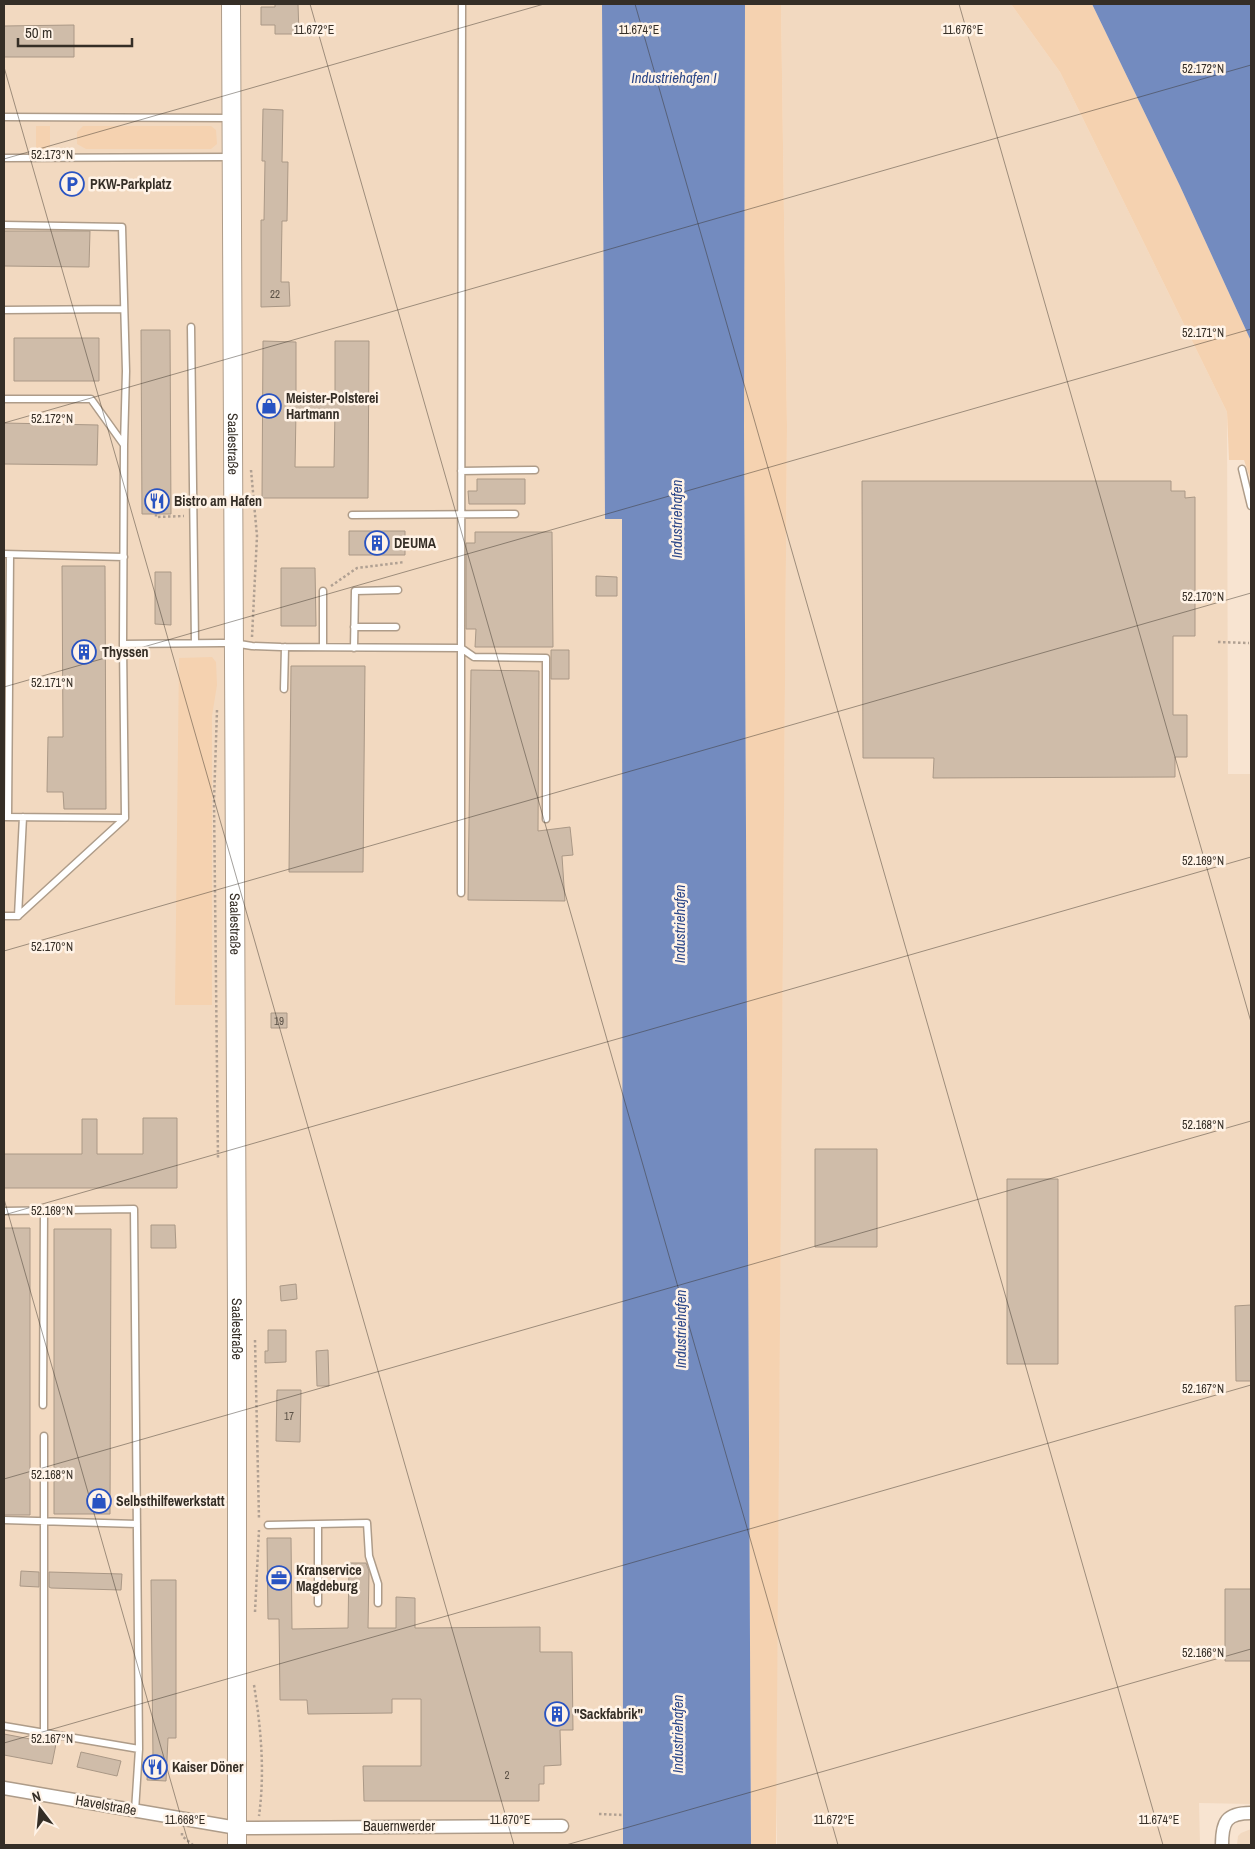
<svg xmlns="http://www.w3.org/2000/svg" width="1255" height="1849" font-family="'Archivo Narrow',sans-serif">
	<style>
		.built { fill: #f2d9c0 }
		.green { fill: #f5d2b0 }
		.water { fill: #738bbf }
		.building { fill: #cfbca9; stroke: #aa9886; fill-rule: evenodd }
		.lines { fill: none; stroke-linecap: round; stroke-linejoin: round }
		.service-casing { stroke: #ae9c89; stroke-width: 9 }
		.minor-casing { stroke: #ae9c89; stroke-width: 15 }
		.secondary-casing { stroke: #ae9c89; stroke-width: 20 }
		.path { stroke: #b0a092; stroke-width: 2.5; stroke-dasharray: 2.5 2.5; stroke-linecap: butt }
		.service { stroke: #fff; stroke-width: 6 }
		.minor { stroke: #fff; stroke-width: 12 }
		.secondary { stroke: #fff; stroke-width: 18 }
		.ticks { fill: none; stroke: #352e26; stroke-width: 1; stroke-opacity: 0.45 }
		.labels { text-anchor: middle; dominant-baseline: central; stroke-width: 5; stroke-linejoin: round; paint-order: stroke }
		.number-label { font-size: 11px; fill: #5c5247 }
		.poi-label { font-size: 14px; font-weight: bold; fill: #352e26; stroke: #fff3e7; text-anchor: start }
		.street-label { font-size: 14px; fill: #352e26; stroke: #fff3e7 }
		.water-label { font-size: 15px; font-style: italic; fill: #2d4889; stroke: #fff3e7 }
		.ticks-label { font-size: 12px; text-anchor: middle; fill: #352e26; stroke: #fff3e7; stroke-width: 5; stroke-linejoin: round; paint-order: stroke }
	</style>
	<rect width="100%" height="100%" fill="#f8e4d1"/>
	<!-- built -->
	<path class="built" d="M4,4h598l3,514 17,1 1,1326h-619z
		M781,4h230l49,68 167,340 1,362h23v1030l-52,-1 1,42h-423l-1,-59 11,-1360z
		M1251,1829v16h-14l1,-9 3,-3z"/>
	<!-- green -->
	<path class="green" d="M745,4h36l6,422 -11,1419h-25l-7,-1419z
		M1011,4h81l88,182 71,155v140l-7,-21h-15l-2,-48 -167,-340z
		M36,126h14v23l-14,1z
		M83,126h128l5,4 1,14 -6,5h-125l-9,-5v-12z
		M212,657l4,5 1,23 -5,31v289h-37l4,-347z"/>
	<!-- water -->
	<path class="water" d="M602,4h143l-1,422 7,1419h-128l-1,-1326h-17z
		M1092,4h159v337l-71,-155z"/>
	<!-- building -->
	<path class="building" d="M275,4h23l1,30h-24v-9h-14v-18h14z
		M74,25v32h-70v-31z
		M263,109l20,1 -1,52h6l-1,59h-5l-1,61h8l1,24 -29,1v-87h3l1,-59h-3z
		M4,231h86l-1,36 -85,-1z
		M141,330h29l1,184h-29z
		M14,338h85v43h-85z
		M263,341l33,1v56l39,1v-58h34l-1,157h-106zM296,411h39l-1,56h-39z
		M4,423l94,2 -1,40 -93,-1z
		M477,479h48v25h-56l-1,-13h9z
		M862,481h309v10h14v7l10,-1v139h-22v79h14v42h-12v20l-242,1 1,-20h-71z
		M349,531h56v24h-56z
		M475,532h77l1,115h-78l1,-18h-10v-86h9z
		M62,566h43l1,243h-42l-1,-17h-16l1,-55h15z
		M281,568h34l1,58h-35z
		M155,572h16v53l-16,-1z
		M596,576l21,1v19h-21z
		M551,650h18v29h-18z
		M291,666h74l-2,206h-74z
		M471,670l68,1 -1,160 32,-4 3,28 -11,1 3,45 -97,-1z
		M271,1013h16v15h-16z
		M143,1118h34v70h-173v-34h78v-35h15v35h46z
		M815,1149h62v98h-62z
		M1007,1179h51v185h-51z
		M151,1225h24l1,23h-25z
		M4,1228h26v287h-26z
		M54,1229h57l-1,285h-56z
		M296,1284l1,15 -16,2 -1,-15z
		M1251,1305v76h-15l-1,-75z
		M268,1330h18v32l-21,1v-12h3z
		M328,1350l1,36h-12l-1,-35z
		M277,1390h24l-1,52 -24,-1z
		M267,1538h24l1,91 56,-1 1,-65h17l3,8 -1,57h28v-31l19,1v30l125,-1v25h32l1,78h-13l1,35 -17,1v18h-5v17h-175l-1,-35h58v-67h-29v14l-84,1 -1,-14h-27l-1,-81h-11z
		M21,1571l18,1v15l-19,-1z
		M49,1572l73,2 -1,16 -70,-2 -2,-1z
		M151,1580h25v158h-8l-2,43 -19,-1 1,-21h5z
		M1225,1589h26v72h-26z
		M4,1734l52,10 -4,20 -48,-9z
		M81,1752l40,9 -4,15 -40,-9z"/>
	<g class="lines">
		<!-- service casing -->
		<g class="service-casing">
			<path id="service" d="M4,117l226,1
				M4,158l226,-1
				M4,225l118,2 4,144 -2,74
				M4,310l120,-1
				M191,327l4,316
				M4,399h87l33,46 -1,199 98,-1h12l19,3 29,1 180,1 1,-644
				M1242,469l9,37
				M461,471l74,-1
				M352,515l163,-1
				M4,554l120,3
				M323,591v56
				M354,627h42
				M354,648l1,-57 43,-1
				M461,648l13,9 72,1v161
				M461,648v245
				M284,689l1,-42
				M4,817l121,1 -2,-174
				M8,817l2,-262
				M4,916h14l5,-99
				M18,916l107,-98
				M4,1211l130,-2 5,540 -4,62
				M43,1405l1,-195
				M44,1436v297
				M4,1520l133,4
				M268,1525l99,-2 2,33 9,28v19
				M318,1603v-79
				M4,1726l135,23"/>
		</g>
		<!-- minor casing -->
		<g class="minor-casing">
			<path id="minor" d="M4,1788l233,40 325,-2
				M1222,1845c0,-23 4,-32 29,-32"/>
		</g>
		<!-- secondary casing -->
		<g class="secondary-casing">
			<g id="secondary">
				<path id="s1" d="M231,4l6,1311v530"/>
			</g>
		</g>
		<!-- path -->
		<path class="path" d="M251,470l6,66 -5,101
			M156,514v3l28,-1
			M331,586l26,-18 48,-6
			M1218,642l31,1
			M217,710l-3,91 4,358
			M255,1340l4,179
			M255,1612l4,-82
			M254,1685c7,43 11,87 5,131
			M599,1814l24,1
			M182,1833v3l11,9"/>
		<!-- service -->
		<use href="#service" class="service"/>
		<!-- minor -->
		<use href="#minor" class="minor"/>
		<!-- secondary -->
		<use href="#secondary" class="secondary"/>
	</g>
	<!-- ticks -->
	<path class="ticks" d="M310,4l528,1841M635,4l528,1841M959,4l292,1018M4,67l510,1778M4,159l540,-155M4,423l1247,-358M4,687l1247,-358M4,951l1247,-358M4,1199l185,646M4,1215l1247,-358M4,1479l1247,-358M4,1743l1247,-358M566,1845l685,-196"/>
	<!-- icons -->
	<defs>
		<g id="parking-ring" transform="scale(1.25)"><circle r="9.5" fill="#fff3e7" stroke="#2953c2" stroke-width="1.5"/><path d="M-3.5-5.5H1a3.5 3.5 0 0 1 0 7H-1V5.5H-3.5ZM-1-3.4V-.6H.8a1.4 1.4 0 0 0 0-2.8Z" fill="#2953c2"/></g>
		<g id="shop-ring" transform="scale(1.25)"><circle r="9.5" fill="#fff3e7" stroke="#2953c2" stroke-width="1.5"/><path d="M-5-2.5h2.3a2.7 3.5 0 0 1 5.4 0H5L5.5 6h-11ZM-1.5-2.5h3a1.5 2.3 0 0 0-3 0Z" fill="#2953c2"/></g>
		<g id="restaurant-ring" transform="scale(1.25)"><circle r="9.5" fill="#fff3e7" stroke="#2953c2" stroke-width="1.5"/><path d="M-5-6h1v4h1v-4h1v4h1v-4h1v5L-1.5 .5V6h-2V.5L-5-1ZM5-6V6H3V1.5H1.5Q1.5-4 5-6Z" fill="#2953c2"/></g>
		<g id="building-ring" transform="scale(1.25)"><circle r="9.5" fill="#fff3e7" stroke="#2953c2" stroke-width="1.5"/><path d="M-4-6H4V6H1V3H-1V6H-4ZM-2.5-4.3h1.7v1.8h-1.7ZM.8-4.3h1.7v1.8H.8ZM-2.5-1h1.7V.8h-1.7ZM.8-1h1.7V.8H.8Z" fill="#2953c2"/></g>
		<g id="office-ring" transform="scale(1.25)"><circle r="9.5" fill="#fff3e7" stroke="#2953c2" stroke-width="1.5"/><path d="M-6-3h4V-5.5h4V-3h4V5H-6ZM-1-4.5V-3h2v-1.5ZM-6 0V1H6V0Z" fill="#2953c2"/></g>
	</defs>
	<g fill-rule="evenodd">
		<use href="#parking-ring" x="72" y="184"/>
		<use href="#shop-ring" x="269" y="406"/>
		<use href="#restaurant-ring" x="157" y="501"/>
		<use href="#building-ring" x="377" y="543"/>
		<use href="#building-ring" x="84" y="652"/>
		<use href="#shop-ring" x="99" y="1501"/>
		<use href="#office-ring" x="279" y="1578"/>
		<use href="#building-ring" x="557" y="1714"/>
		<use href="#restaurant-ring" x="155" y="1767"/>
	</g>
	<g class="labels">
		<!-- number labels -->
		<g class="number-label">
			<text x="275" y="294">22</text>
			<text x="279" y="1021">19</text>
			<text x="289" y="1416">17</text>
			<text x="507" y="1775">2</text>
		</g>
		<!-- poi labels -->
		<g class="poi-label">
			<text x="90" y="184">PKW-Parkplatz</text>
			<text x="286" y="398">Meister-Polsterei<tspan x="286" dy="16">Hartmann</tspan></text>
			<text x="174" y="501">Bistro am Hafen</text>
			<text x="394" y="543">DEUMA</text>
			<text x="102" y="652">Thyssen</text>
			<text x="116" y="1501">Selbsthilfewerkstatt</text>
			<text x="296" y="1570">Kranservice<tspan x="296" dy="16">Magdeburg</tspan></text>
			<text x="574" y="1714">"Sackfabrik"</text>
			<text x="172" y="1767">Kaiser Döner</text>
		</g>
		<!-- street labels -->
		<g class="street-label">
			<text stroke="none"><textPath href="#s1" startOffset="440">Saalestraße</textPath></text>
			<text stroke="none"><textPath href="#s1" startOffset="920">Saalestraße</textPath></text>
			<text stroke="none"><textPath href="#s1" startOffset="1325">Saalestraße</textPath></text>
			<text transform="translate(106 1805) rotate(10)">Havelstraße</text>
			<text x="399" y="1826">Bauernwerder</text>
		</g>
		<!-- water labels -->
		<g class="water-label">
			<text x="674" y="77">Industriehafen I</text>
			<text transform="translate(676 519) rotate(-90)">Industriehafen</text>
			<text transform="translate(679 924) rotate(-90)">Industriehafen</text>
			<text transform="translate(680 1329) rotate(-90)">Industriehafen</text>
			<text transform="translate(677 1734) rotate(-90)">Industriehafen</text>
		</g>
	</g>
	<g class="ticks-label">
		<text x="314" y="34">11.672°E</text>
		<text x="639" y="34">11.674°E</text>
		<text x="963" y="34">11.676°E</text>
		<text x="1203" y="73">52.172°N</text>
		<text x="52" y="159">52.173°N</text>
		<text x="1203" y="337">52.171°N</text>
		<text x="52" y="423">52.172°N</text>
		<text x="1203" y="601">52.170°N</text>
		<text x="52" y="687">52.171°N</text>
		<text x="1203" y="865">52.169°N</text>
		<text x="52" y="951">52.170°N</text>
		<text x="1203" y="1129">52.168°N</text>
		<text x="52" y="1215">52.169°N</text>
		<text x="1203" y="1393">52.167°N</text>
		<text x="52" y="1479">52.168°N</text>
		<text x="1203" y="1657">52.166°N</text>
		<text x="52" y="1743">52.167°N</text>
		<text x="185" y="1824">11.668°E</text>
		<text x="510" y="1824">11.670°E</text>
		<text x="834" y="1824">11.672°E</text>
		<text x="1159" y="1824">11.674°E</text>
	</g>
	<!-- border -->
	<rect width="1255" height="1849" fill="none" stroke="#352e26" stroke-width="10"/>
	<!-- north arrow -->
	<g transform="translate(40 1809) rotate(344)" stroke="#fff3e7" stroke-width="4" paint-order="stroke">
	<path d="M0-4L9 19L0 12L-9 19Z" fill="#352e26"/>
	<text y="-8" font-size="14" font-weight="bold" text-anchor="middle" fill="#352e26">N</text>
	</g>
	<!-- scale -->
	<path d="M18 38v8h114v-8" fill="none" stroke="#352e26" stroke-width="2.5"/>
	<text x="25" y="38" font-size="15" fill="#352e26" stroke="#fff3e7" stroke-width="4" paint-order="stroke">50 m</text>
</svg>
